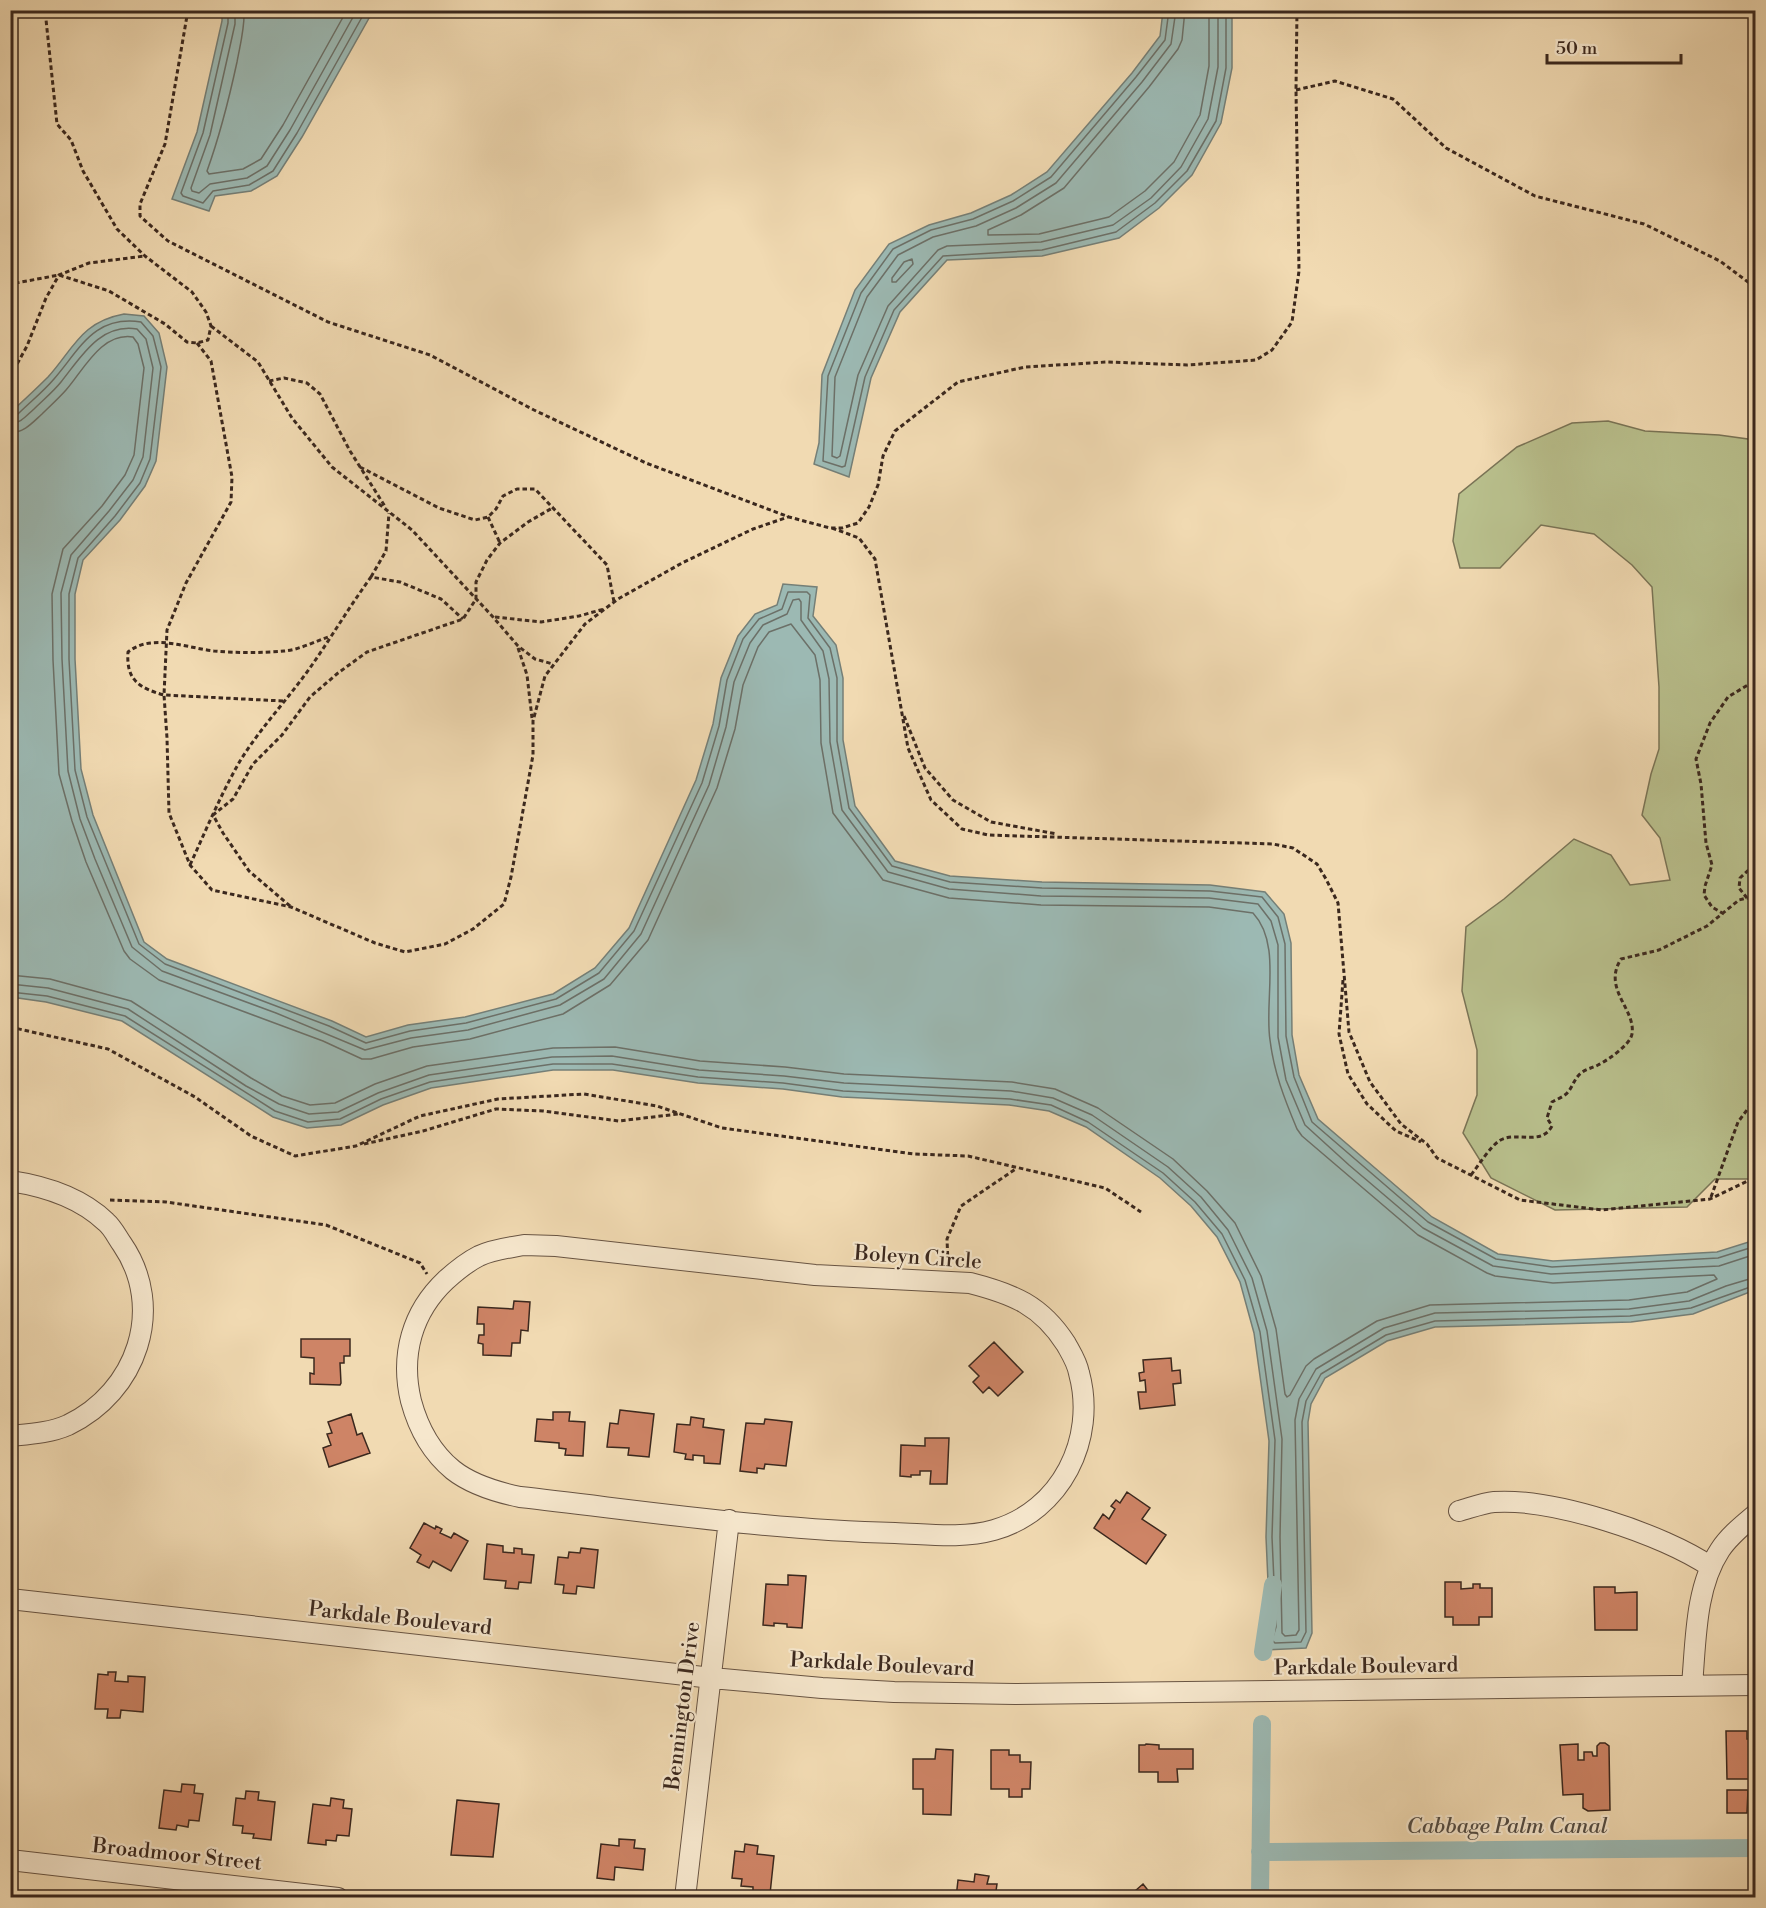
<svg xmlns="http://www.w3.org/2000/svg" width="1766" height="1908" font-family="'Libre Bodoni',serif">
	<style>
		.green { fill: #b9c08d; stroke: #7a7456; stroke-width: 1.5 }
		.water { fill: #9cb9b3; stroke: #757f77; stroke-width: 1.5 }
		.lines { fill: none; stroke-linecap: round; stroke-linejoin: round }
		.shore { stroke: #6c7068; stroke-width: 1.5 }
		.canal { stroke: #9cb9b3; stroke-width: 18 }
		.building { fill: #ce8466; stroke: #3b281e; stroke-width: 1.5 }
		.street-casing { stroke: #685443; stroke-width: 22 }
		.path { stroke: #3b281e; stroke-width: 3; stroke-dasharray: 4.5 3; stroke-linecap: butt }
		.street { stroke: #f6e7cd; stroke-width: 20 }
		.labels { text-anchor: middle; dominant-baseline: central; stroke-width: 4.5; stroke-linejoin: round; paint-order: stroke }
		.street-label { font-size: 21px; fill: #3b281e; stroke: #f6e7cd }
		.water-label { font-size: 22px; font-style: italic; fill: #534c43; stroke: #f6e7cd }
	</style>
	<rect width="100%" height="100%" fill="#f1dab2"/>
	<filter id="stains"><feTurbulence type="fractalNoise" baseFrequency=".00333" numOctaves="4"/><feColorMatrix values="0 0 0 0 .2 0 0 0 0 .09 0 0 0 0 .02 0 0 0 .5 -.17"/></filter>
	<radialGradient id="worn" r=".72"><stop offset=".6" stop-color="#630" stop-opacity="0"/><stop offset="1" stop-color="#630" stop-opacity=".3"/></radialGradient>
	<!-- green -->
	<path class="green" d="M1608,421l37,10 74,4 36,5v739h-40l-28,28 -132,3 -64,-32 -28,-45 14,-38v-45l-15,-59 4,-64 38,-28 70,-60 37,16 19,30 40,-5 -10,-42 -18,-23 9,-41 8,-25v-62l-7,-100 -20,-22 -38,-31 -53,-9 -41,43h-40l-7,-27 6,-47 58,-47 55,-24z"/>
	<!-- water -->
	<path class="water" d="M222,11h151l-71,126 -25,39 -26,15 -36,5 -6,15 -37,-12 25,-67 25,-111z
		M1163,11h69v57l-11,55 -29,52 -33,33 -40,30 -77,18 -95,4 -47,52 -29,66 -22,99 -35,-13 5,-21 3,-68 33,-85 34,-46 40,-19 42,-12 40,-18 36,-23 85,-99 28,-37z
		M124,314l20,2 15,17 8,34 -11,94 -11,25 -25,34 -37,40 -8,34v65l6,110 12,46 51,127 23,17 165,62 34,16 42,-12 57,-8 88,-23 42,-26 34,-40 67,-148 17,-56 8,-46 17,-42 17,-22 22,-9 6,-21 34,3 -4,29 23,29 7,33v62l12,66 40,55 55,15 92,6 168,3 55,7 19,22 7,29 1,92 7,40 19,44 114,98 66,37 55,7 164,-9 38,-12v50l-62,24 -62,8 -196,5 -48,14 -62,37 -14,26 -3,18 4,211 -6,15 -43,2 7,-23 -4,-90 3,-96 -15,-108 -14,-51 -23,-45 -26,-31 -31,-28 -74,-51 -37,-16 -40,-6 -167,-8 -59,-8 -85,-6 -85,-13h-60l-122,18 -48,17 -42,20 -34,3 -34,-11 -151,-96 -76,-19 -35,-5v-585c12,-11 25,-23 37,-35 26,-29 33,-55 76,-63z"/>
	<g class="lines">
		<!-- shore -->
		<path class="shore" d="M228,10v13l-25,110 -22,60 2,3 20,7 10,-12 36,-6 24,-14 24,-38 69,-123
			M235,10v14l-25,111 -19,53 1,3 7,2 11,-9 37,-6 20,-12 23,-36 67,-120
			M244,10c1,18 -4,35 -7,52 -8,37 -17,73 -30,109l2,3 34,-5 18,-10 22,-34 64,-115
			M1169,10l-4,30 -29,37 -85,100 -38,24 -40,18 -42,11 -38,19 -32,44 -33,83 -5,85 19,6 3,-1 20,-89 29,-67 49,-54 99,-6 74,-18 39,-29 32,-32 29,-50 10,-53v-58
			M1176,10l-5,34 -29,38 -86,101 -40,25 -40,18 -43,11 -35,18 -31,42 -32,80 -3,79 5,2 3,-2 18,-81 30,-69 50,-56 9,-4 94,-4 72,-17 38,-27 30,-31 27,-48 10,-52v-57
			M1185,10l-3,30 -4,9 -29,38 -85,101 -43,27 -33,15v5l51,-1 70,-17 36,-26 29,-29 26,-47 9,-49v-56
			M912,259l1,5 -17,18h-4v-4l12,-16z
			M10,416l7,-1c12,-12 26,-23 37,-36 26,-30 40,-64 87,-57l12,14 8,31 -11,92 -10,24 -25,33 -37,42 -9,36v65l6,111 12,47 52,127 26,20 164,62 37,17 44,-12 56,-8 90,-24 43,-26 35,-42 68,-148 17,-57 8,-46 16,-41 16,-20 23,-10 6,-17h19l3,3 -2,23 22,30 7,30v63l12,67 43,58 58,16 92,6 168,3 52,6 16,20 7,27 1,92 8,41 18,45 116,100 68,37 56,8 166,-9 38,-12
			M10,424c11,-1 16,-8 24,-15 9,-9 19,-17 27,-27 20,-25 39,-59 76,-53l9,10 7,29 -10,89 -10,23 -24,31 -38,44 -10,38 1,66 6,112 12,48 15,40 37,88 30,24 114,42 89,37 46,-12 57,-8 92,-25 44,-26 37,-45 68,-149 17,-58 8,-45 16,-39 13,-18 24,-11 6,-14 6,-1 2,3v18l22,31 6,28 1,63 12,68 46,62 61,17 92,7 168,2 49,6 13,17 7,24v92l8,43 19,45 44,40 74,63 70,38 58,8 168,-8 37,-12
			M10,433c15,-1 22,-10 32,-19 8,-8 16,-15 24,-24 17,-19 35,-58 67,-53l5,7 6,24 -10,87 -9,20 -23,31 -39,43 -11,45 1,66 6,114 13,47 14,41 38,89 6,8 29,21 164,61 39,18h9l42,-12 57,-8 93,-25 47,-29 38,-45 69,-152 18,-59 8,-44 15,-38 11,-15 22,-8 24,31 5,25 1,63 12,70 50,67 66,18 92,7 168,2 44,6c29,31 11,87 17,127 4,32 14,58 27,89l5,7 116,99 69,38 8,3 58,7 161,-8 3,4 -30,13 -58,8 -199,5 -53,16 -63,38 -8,7 -16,29 -3,2 -2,-3 -9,-65 -15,-53 -26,-53 -28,-32 -34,-32 -75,-51 -43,-19 -43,-7 -168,-8 -59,-7 -85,-6 -85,-14 -62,1 -126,18 -52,18 -40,19 -25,2 -28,-9 -31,-18 -120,-77 -81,-22 -40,-4
			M10,984l38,4 80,21 118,77 33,18 30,10 29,-2 40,-19 51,-18 123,-18 60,-1 87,14 85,6 60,7 167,8 42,7 39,17 76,52 33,30 27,33 24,48 15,53 15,108 -2,98 2,96 3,3 11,-1 3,-5 -4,-210 4,-21 17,-30 68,-41 51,-15 194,-4 60,-8 37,-15 30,-9
			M10,992l37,4 78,20 150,95 33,11 32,-3 41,-20 49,-17 123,-18h59l86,13 85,6 60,8 167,8 41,6 37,17 75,51 32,29 27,32 23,46 15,52 15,108 -3,97 4,90 -4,13 3,3 26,-1 5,-10 -4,-210 4,-21 15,-27 65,-39 49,-14 195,-5 61,-8 65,-23"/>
		<!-- canal -->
		<path class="canal" d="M1263,1652l10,-67
			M1260,1852l496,-4
			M1260,1898l2,-174"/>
	</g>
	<!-- building -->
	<path class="building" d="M514,1301l16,1 -2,29 -7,-1 -1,13h-8l-1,13 -28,-1v-11l-5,-1 1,-8h5v-11h-7l1,-17 35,2z
		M301,1339h49v17h-6v7h-4l1,20 -1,2 -30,-1v-11l4,1v-16l-13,-1z
		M994,1342l29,30 -25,24 -9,-9 -6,6 -10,-11 6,-6 -10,-10z
		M1171,1358l1,13 8,-1 1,13 -8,1 2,21 -35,4 -2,-17h8l-1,-12 -5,1 -1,-8 5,-1 -1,-12z
		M620,1410l34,4 -5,43 -21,-2 1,-7 -22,-1 3,-24 8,1z
		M553,1412h17l-1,9 16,1 -2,34 -18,-1 1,-6 -7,-1v-5l-24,-2 2,-22 16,1z
		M351,1414l6,21 5,-2 8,20 -41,14 -6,-19 8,-3 -4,-11 5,-1 -4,-11z
		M691,1417l13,2 -1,8 21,3 -4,34 -16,-1v-7l-11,-1v5l-8,-1 1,-5 -12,-2 3,-28 13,1z
		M765,1419l27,3 -6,44 -21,-2 -1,5 -7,-1v5l-17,-2 6,-48 18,1z
		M925,1438h24l-2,46h-17l1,-13h-11v4h-9v2l-11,-1 1,-31 24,1z
		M1127,1492l23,16 -8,11 24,16 -20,29 -52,-36 9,-14 6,5 6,-10 -4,-3 5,-6 4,3z
		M424,1523l11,6 1,-3 6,3 -2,4 11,5 3,-5 14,8 -17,30 -18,-10 -4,7 -12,-6 4,-7 -11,-7z
		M487,1544l16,2v6l11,1v-5l8,1v5l12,1 -3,28 -12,-1 -1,7 -13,-1 1,-7 -22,-2z
		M581,1548l17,2 -4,38 -17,-2 -1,8 -13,-1 1,-8 -9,-1 3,-27 10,1 1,-6 11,1z
		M788,1575l18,1 -4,52 -15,-1v-3l-13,-1v3l-11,-1 3,-41 22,1z
		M1445,1582h16v7l12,-1v-4h7v4h12v29h-13v8h-26v-8h-8z
		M1594,1587h21v6l22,-1v38h-42z
		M108,1672h8l-1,9 13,1v-6l17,1 -2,35 -22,-2 -1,8h-13l1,-9h-13l3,-35 10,1z
		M1726,1731h21v8h9v40h-29z
		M1600,1743h5l4,3 1,64 -22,1 -5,-3v-14l-20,1 -3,-50 18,-1v16h6v-8h8l1,4h4v-10z
		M1146,1744l13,1v4h34v20h-16l1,13h-20v-10h-19v-27h6z
		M936,1749l17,1 -2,65 -28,-1v-25h-10v-30h22z
		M991,1750h18v5h11v7h11l-1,27h-8v8h-13v-8h-18z
		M182,1784l13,1 -1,8 9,1 -4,27 -10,-1 -1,7 -11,-2 -1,5 -17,-2 5,-38 17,2z
		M1727,1790h21l-1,23h-20z
		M246,1791l13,1 -1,8 17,2 -4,38 -18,-2 1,-4 -12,-1 1,-7 -10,-1 3,-27 9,1z
		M331,1798l13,2 -1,8 9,1 -3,27 -12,-1 -1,6 -10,-1v5l-18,-2 5,-39 17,2z
		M457,1800l42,4 -6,53 -42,-2z
		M619,1839l16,1 -1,8 11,1 -2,21 -28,-3 -1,13 -17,-2 4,-34 18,2z
		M745,1844l13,2 -1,8 17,2 -4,38 -17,-2v-5l-12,-1 1,-7 -10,-1 3,-27 9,1z
		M975,1874l14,2 -2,8h10l-2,14h-39l2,-18 16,2z
		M1143,1884l11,14h-27z"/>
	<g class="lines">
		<!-- street casing -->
		<g class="street-casing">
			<path id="street" d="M10,1181c34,5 71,17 96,41 7,6 11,15 16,22 44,64 15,148 -54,181 -18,8 -38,9 -58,11
				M524,1245l32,1 259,29 155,8c43,11 71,22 96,61 5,9 11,18 13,29 18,66 -18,138 -85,157 -32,9 -67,4 -99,3 -126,-3 -251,-22 -375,-36 -24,-5 -48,-12 -67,-27 -22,-18 -35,-43 -42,-69 -11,-46 1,-89 35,-121 10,-9 21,-18 33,-24 15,-7 29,-8 45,-11z
				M1459,1511c11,-3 24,-8 35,-9 59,-4 169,32 217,65
				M10,1599l702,79 110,10 72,4 121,2 741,-9
				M1692,1685c4,-44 3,-97 28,-135 9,-14 23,-25 36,-36
				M10,1860l328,38
				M685,1898l44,-378"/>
		</g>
		<!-- path -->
		<path class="path" d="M188,10l-23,134 -25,60v12l28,25 160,81 102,33 104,55 112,53 143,54 41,11h12l16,-5 11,-16 9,-22 5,-29 12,-25 63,-49 67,-15 82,-5 80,3 69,-5 16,-10 20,-28 7,-51 -3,-181 1,-80
			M1296,90l39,-9 58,18 53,49 89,48 109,28 76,37 32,24 4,7
			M10,289l6,-6 43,-8 50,16 56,33 22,18 10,1 11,-3 3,-14 -5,-14 -14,-20 -47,-36 -28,-27 -34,-58 -12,-31 -14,-16 -12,-114
			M211,326l47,36 34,56 40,49 80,63 81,87 25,29 17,13 18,5
			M197,343l14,18 21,116 -1,25 -45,81 -19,47 -3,65 3,43 2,75 21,52 22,25 79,17 84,36 30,9 40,-8 28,-15 31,-25 7,-27 22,-122v-34l12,-45 40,-52 33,-25 64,-36 71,-34 35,-12
			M10,377l17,-31 19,-48 13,-23 30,-12 56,-7
			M269,381l15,-3 23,5 13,11 30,57 36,57
			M360,467l79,41 36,12 13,-3 8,-8 7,-13 14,-7h18l72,76 7,37
			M488,517l12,26
			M832,528l27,10 16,21 33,189 23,52 31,29 26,6 285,9 20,4 24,16 9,15 12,24 11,129 21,50 31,42 26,20 10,14 83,42 82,10 108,-11 46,-22
			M371,577l15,-26 3,-38
			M495,617l46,5 38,-6 25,-7
			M518,648l9,27 5,43
			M283,701l-119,-6c-25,-7 -38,-15 -36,-43 24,-19 59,-4 86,-1 21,2 49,2 70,0 14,-1 30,-9 44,-14
			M904,716l21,52 28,32 38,22 66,12
			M190,865c16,-35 31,-71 50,-104 21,-34 49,-63 72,-96 20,-29 38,-59 59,-88l29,5 41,17 22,20
			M1747,898l-8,-10 1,-10 16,-15
			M290,906l-41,-35 -26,-38 -10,-18 20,-16 20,-35 29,-29 28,-38 28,-24 29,-21 96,-33 13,-20v-17l11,-22 13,-17 28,-21 26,-15
			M1724,914l-12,-7 -8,-12 1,-9 7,-21 -6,-22 -5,-59 -5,-25 14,-36 18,-26 28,-17
			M1343,980l-4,54 9,40 19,30 29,27 25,11
			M10,1027l98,22 87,48 56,39 44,20 61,-10 64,-30 78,-17 86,-5 73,12 65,22 192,26 54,2 137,32 36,24
			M364,1144l59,-13 73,-22 47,2 76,10 59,-7
			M1471,1175c7,-9 19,-28 28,-34 17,-11 42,6 53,-15l-5,-8 5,-16c5,-3 12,-5 16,-10 5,-6 6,-13 13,-19 5,-4 11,-5 17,-8 10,-5 32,-20 34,-31 4,-25 -30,-45 -11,-75l38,-9 48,-24 32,-26 8,-2 9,2
			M1711,1197l27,-75 18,-24
			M110,1200l56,2 160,23 94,38 7,11
			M948,1263l-1,-24 14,-33 56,-38"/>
		<!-- street -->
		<use href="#street" class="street"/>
	</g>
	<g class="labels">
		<!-- street labels -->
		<g class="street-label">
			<text transform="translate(918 1258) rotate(4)">Boleyn Circle</text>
			<text transform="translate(400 1619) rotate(6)">Parkdale Boulevard</text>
			<text transform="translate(882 1665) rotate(3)">Parkdale Boulevard</text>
			<text transform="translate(1366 1667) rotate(-1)">Parkdale Boulevard</text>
			<text transform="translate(683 1706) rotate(-83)">Bennington Drive</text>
			<text transform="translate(177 1855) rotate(6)">Broadmoor Street</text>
		</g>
		<!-- water labels -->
		<g class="water-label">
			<text x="1507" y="1826">Cabbage Palm Canal</text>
		</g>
	</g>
	<!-- margin -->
	<rect width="1766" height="1908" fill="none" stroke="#f1dab2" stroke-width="36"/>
	<rect x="12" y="12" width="1742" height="1884" fill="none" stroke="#3b281e" stroke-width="3"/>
	<rect x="18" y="18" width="1730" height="1872" fill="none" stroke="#3b281e" stroke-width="1.5"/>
	<!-- scale -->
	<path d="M1547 54v9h134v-9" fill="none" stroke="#3b281e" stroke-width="3"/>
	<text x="1556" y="54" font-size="18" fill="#3b281e" stroke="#f6e7cd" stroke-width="4.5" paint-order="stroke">50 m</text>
	<rect width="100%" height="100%" filter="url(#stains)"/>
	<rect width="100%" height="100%" fill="url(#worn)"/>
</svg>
